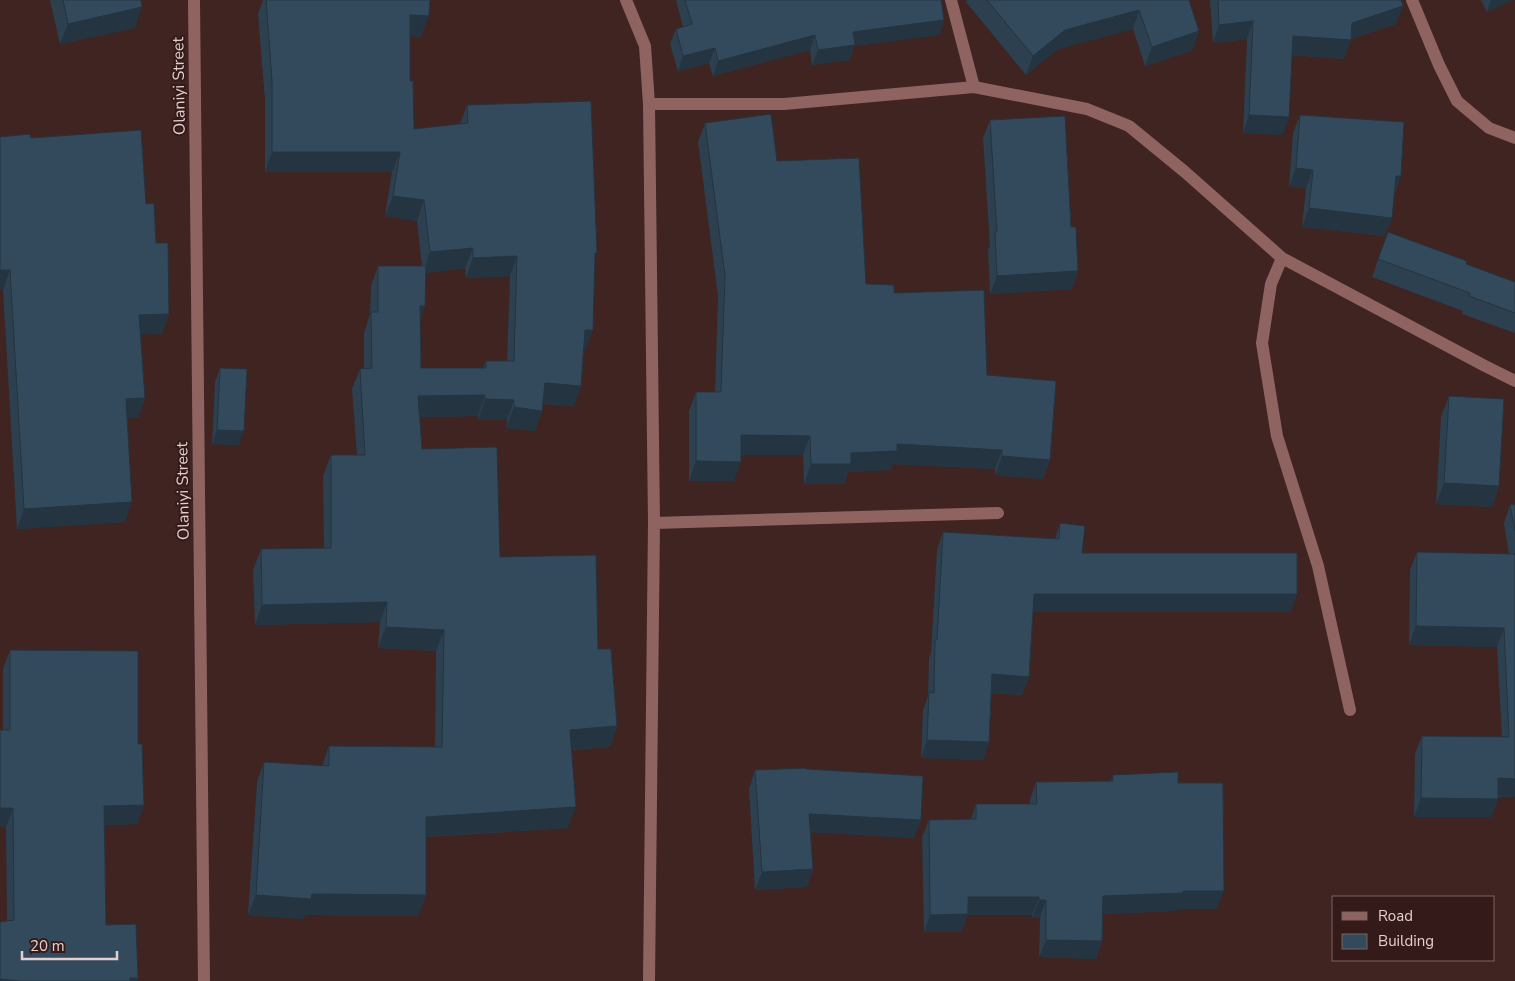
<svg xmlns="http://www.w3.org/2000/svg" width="1515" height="981" font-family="'Nunito Sans',sans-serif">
<rect width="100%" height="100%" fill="#3f2421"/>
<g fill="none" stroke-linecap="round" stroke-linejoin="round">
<!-- minor -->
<path stroke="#8f6460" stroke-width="12" d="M194 0 204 981
M626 0 645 46 649 104 654 523 649 981
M951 0 974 87
M1412 0 1439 65 1457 101 1489 128 1515 138
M649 104H784L974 87 1087 109 1129 126 1185 172 1282 258 1485 366 1515 381
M1282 258 1271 284 1262 343 1277 436 1318 566 1350 710
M654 523 998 513"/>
</g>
<!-- wall -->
<path fill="#2c404f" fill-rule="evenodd" d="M50 0H141L135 28 60 44Z
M263 0H430L421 37 410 36V81L414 129 460 124 467 105 594 260 585 351H583L581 386 574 406 543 404 542 411 535 431 506 428 507 420H478V416L420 417 422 449 500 557 598 649 617 726 610 747 571 750 568 828 426 837V895L418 916 305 915 304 919 248 915 257 782 264 762 322 766 329 746 435 747 436 651 378 648 380 622 255 625 253 570 261 549 324 548 323 476 331 455H357L352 389 360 369 364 368V333L370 314 371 286 378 266H422L417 221 385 216 392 172H265V100L258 14ZM465 268 466 278 510 276 507 361H486L483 368H421L420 320 425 306V273Z
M676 0H941L944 20 939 35 854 46 850 60 812 65 810 50 713 76 709 63 678 71 670 44 676 29 683 27Z
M967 0H1189L1193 50 1145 66 1133 29 1058 49 1026 75 966 2Z
M1210 0H1401L1396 24 1351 39 1344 59 1292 55 1289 117 1282 135 1243 133 1247 39 1213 43Z
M1481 0H1512L1487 12Z
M1300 115 1401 176 1395 193 1385 236 1302 227 1306 188 1289 187 1293 133Z
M990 120 1071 227 1078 271 1072 289 990 294 988 250 990 246 983 138Z
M705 123 777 161 866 284 894 293 987 375 1050 460 1043 479 995 475V469L893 464 890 470 848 472 844 484H804L803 455H741L734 481H689V411L696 392H715L718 296 698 142Z
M31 138 146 204 156 243 169 314 162 334H140L145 398 138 418H127L125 522 17 529 3 290Z
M1388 232 1466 264 1515 282V333L1462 314 1463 311 1372 277Z
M220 368 239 445 212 444 215 382Z
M1449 396 1499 486 1492 507 1436 504 1441 417Z
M1515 504V797H1498V799L1491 817H1414L1415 754 1422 736 1502 737 1497 647 1409 645 1410 570 1417 552 1509 554 1504 523 1510 505Z
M1060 523 1082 553 1291 612H1033L1029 677 1022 695 991 693 989 742 983 760 921 758 923 710 928 696 929 658 931 653 937 550 943 532 1055 539Z
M10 650 138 744 144 805 137 824 105 825 106 925 138 978 137 981H0L7 921 6 827 3 730V669Z
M806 769 921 820 914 838 811 832 813 869 807 887 755 890 749 789 755 770Z
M1113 775 1178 783 1217 909H1177L1176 911 1103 914 1102 941 1096 959 1039 957 1040 917 1032 918V915H968L961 932H924L922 837 929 820 971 819 976 804H1030V800L1036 782 1111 781Z"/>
<!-- shaded-wall -->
<path fill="#243440" d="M1491 0H1512L1487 12Z
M1403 6 1396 24 1348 40H1351L1344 59 1286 54 1293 36 1352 23Z
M142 7 135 28 60 44 68 24Z
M1139 10 1133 29 1058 49 1026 75 1033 56 1065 30Z
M410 15 429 16 421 37 403 35Z
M944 20 939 35 854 46 850 60 812 65 818 50 853 32Z
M1253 21 1247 39 1213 43 1219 25Z
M1199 31 1193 50 1145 66 1152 47Z
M815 35 810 50 713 76 718 61Z
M715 48 709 63 678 71 683 56Z
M1249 115 1289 117 1282 135 1243 133Z
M272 152H400L392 172H265Z
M1296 168 1313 170 1306 188 1289 187Z
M1396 176H1401L1394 194Z
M393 196 424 200 417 221 385 216Z
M1309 208 1392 218 1385 236 1302 227Z
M473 248 465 268 423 273 430 252Z
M517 256 510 276 466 278 473 258Z
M0 270H10L3 290H0Z
M1078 271 1072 289 990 294 997 276Z
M420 306H425L418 326Z
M169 314 162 334 131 335 139 315Z
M585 330H593L585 351H577Z
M545 383 581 386 574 406 538 403Z
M485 395 478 416 411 417 418 396Z
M145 398 138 418 118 419 126 399Z
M485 399 514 400 507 420H478Z
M514 407 542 411 535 431 506 428Z
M217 430 244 431 239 445 212 444Z
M741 435 810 436 803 455H734Z
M897 444 1002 450 995 469 893 464 890 470 848 472 844 484H804L811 464 851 453Z
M1002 456 1050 460 1043 479 995 475Z
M696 461 741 462 734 481H689Z
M1444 483 1499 486 1492 507 1436 504Z
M132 502 125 522 17 529 24 509Z
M1034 594H1297L1291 612H1027Z
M387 602 380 622 255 625 262 605Z
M1416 626 1504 628 1497 647 1409 645Z
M386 627 444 630 436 651 378 648Z
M992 674 1029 677 1022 695 985 692Z
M617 726 610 747 562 750 570 730Z
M927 740 989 742 983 760 921 758Z
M1498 778 1515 779V797L1491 796Z
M1421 798 1498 799 1491 817H1414Z
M144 805 137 824 97 825 104 806Z
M576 807 568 828 419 837 426 817Z
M0 808H13L6 827H0Z
M809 814 921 820 914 838 803 832Z
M813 869 807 887 755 890 762 872Z
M1183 891H1224L1217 909H1177L1176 911 1097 914 1103 896Z
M312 894 426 895 418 916 305 915 304 919 248 915 256 895Z
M968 897H1039L1032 915H968L961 932H924L930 915Z
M1039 900H1046L1040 917 1032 918Z
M1046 940 1102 941 1096 959 1039 957Z
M130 978H138L137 981H129Z
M0 979 20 981H0Z"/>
<!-- building -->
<path fill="#334a5c" stroke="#243440" d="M63 0H141L142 7 68 24Z
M266 0H430L429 16 410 15V81H413L414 129 468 123 467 105 591 101 597 253H595L593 330H585L581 386 545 383 542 411 514 407V400L485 399V395L418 396 422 449 497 447 500 557 596 555 598 649H611L617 726 570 730 576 807 426 817V895L312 894 311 899 256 895 264 762 329 766V746L442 747 444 630 386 627 387 602 262 605 261 549 331 548V455H365L360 369 372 368 371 312H378V266H426L425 306H420L421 368H486V361H514L517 256 473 258V248L430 252 424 200 393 196 400 152H272V80Z
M685 0H941L944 20 853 32 855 45 818 50 815 35 718 61 715 48 683 56 676 29 692 24Z
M987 0H1189L1199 31 1152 47 1139 10 1065 30 1033 56Z
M1218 0H1401L1403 6 1352 23 1351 40 1293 36 1289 117 1249 115 1253 21 1219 25Z
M771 114 777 161 859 158 866 284 894 285V293L984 290 987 375 1056 381 1050 460 1002 456V450L897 444V451L851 453V464H811L810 436 741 435V462L696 461V392H721L725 276 705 123Z
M1300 115 1404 122 1401 176H1396L1392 218 1309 208 1313 170 1296 168Z
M1065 116 1071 227H1076L1078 271 997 276 995 232H997L990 120Z
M141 130 146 204 154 203 156 243H168L169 314 139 315 145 398 126 399 132 502 24 509 10 270H0V137L30 134 31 138Z
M1388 232 1467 261 1466 264 1515 282V313L1469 296 1470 293 1378 259Z
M220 368 247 369 244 431 217 430Z
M1449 396 1504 399 1499 486 1444 483Z
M1515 504V531L1510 505Z
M1060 523 1085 526 1082 553H1297V594H1034L1029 677 992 674 989 742 927 740 929 692 934 693 935 640H937L943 532 1059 539Z
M1417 552 1515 554V779L1498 778V799L1421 798 1422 736 1509 737 1504 628 1416 626Z
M10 650 138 651V744H142L144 805 104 806 106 925 136 924 138 978H130V981H20L0 979V922L14 920 13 808H0V730H10Z
M806 768V769L923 776 921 820 809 814 813 869 762 872 755 770Z
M1178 772V783H1223L1224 891H1183V893L1103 896 1102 941 1046 940V900H1039V897H968V914L930 915 929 820 976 819V804H1037L1036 782 1113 781V775Z"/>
<g text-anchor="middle" stroke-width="4" stroke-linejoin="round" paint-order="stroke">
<!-- street labels -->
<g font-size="16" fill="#e3d0ce" stroke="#341a18">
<text transform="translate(178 86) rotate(-91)" y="6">Olaniyi Street</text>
<text transform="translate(182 491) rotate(-91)" y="6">Olaniyi Street</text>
</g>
</g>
<!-- legend -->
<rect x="1332" y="896" width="162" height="65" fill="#341a18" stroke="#7a6361"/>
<rect x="1342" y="912" width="25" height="8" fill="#8f6460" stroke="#7a6361"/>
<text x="1378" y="921" font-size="15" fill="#e3d0ce">Road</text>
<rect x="1342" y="934" width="25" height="15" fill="#334a5c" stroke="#7a6361"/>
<text x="1378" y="946" font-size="15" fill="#e3d0ce">Building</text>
<!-- scale -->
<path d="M22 951v8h95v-8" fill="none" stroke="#e3d0ce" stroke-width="2.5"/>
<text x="30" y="951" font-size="15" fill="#e3d0ce" stroke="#341a18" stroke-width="4" paint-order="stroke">20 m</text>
</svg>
